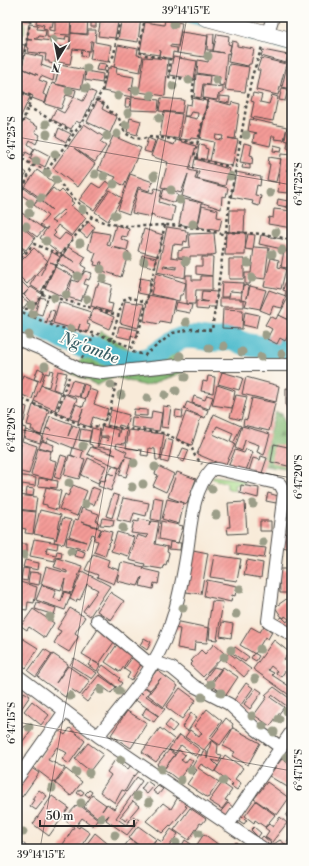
<svg xmlns="http://www.w3.org/2000/svg" width="309" height="866" font-family="'Libre Bodoni',serif">
<defs>
<pattern id="grass-tufts" width="24" height="20" patternUnits="userSpaceOnUse"><rect width="24" height="20" fill="#aadc8b"/><path d="M3 7l-1-3M5 7V3M7 7l1-3M15 17l-1-3M17 17v-4M19 17l1-3" fill="none" stroke="#92bd78"/></pattern>
<pattern id="forest-firs" width="22" height="20" patternUnits="userSpaceOnUse"><rect width="22" height="20" fill="#87bc77"/><path d="M5 1l3.5 6h-7zM16 11l3.5 6h-7z" fill="#6f9962"/></pattern>
<pattern id="building-hatch" width="6" height="6" patternUnits="userSpaceOnUse"><rect width="6" height="6" fill="#f49b97"/><path d="M-1 1l2-2M0 6l6-6M5 7l2-2" fill="none" stroke="#c67f7b"/></pattern>
</defs>
<rect width="100%" height="100%" fill="#fdfcf7"/>
<filter id="ink" filterUnits="userSpaceOnUse"><feTurbulence type="fractalNoise" baseFrequency=".025" numOctaves="2"/><feDisplacementMap in="SourceGraphic" scale="8" xChannelSelector="R" yChannelSelector="G"/><feConvolveMatrix kernelMatrix="1 2 1 2 8 2 1 2 1" color-interpolation-filters="sRGB"/></filter>
<filter id="wash" filterUnits="userSpaceOnUse"><feTurbulence type="fractalNoise" baseFrequency=".012" numOctaves="4" result="noise"/><feDisplacementMap in="SourceGraphic" scale="16" xChannelSelector="R" yChannelSelector="G"/><feGaussianBlur stdDeviation="0.9" result="paint"/><feColorMatrix in="noise" values="0 0 0 0 0 0 0 0 0 0 0 0 0 0 0 0 0 1.4 0 .05"/><feComposite in="paint" operator="in"/></filter>
<g filter="url(#wash)">
<rect width="100%" height="100%" fill="#f8ead8"/>
<!-- grass -->
<path fill="url(#grass-tufts)" stroke="#6a845b" d="M17 20 25 22 24 34 17 37Z
M212 476 244 480 245 483 234 485 235 491 227 488V483L213 479Z"/>
<!-- forest -->
<path fill="url(#forest-firs)" stroke="#597451" d="M101 331 131 350 135 365 179 353 175 357 184 372 145 386 115 377 97 385 71 373Z
M276 412 282 414 284 422 292 425V470L259 465Z"/>
<g fill="none" stroke-linecap="round" stroke-linejoin="round">
<!-- stream -->
<path stroke="#52bdce" stroke-width="4" d="M172 17 205 25
M246 37 292 50"/>
<!-- river -->
<path stroke="#52bdce" stroke-width="23" d="M17 321C24 323 31 323 38 326 53 331 81 351 96 348 112 358 133 366 151 357 162 350 170 342 182 338 193 335 208 341 219 340 223 340 227 338 231 337 249 350 270 346 292 348"/>
</g>
<g id="blocks">
<!-- building -->
<path fill="url(#building-hatch)" fill-rule="evenodd" d="M17 17H30L29 22 17 20Z
M37 17H54L52 27 49 26V30L55 31V17H71L70 35 54 34 53 38 47 37V29L43 28 44 25 36 23Z
M72 17H88L87 34 71 33Z
M101 17H119L115 38 98 36Z
M122 17H141L138 42 118 39Z
M91 20H96V27H91Z
M165 20 182 23 178 46 170 45V47L177 48V53L173 52 172 59 159 56 160 50 159 55 140 52 145 22 164 25Z
M29 24 38 25 37 29 46 30 45 37 39 36 38 38H35L34 39 52 41 54 48H57L55 64 49 63V61H45L46 54 28 52 29 48 26 47 27 40H32L27 39Z
M88 30H96L95 42 111 45 108 62 90 59 93 41H91L90 51 73 49 70 64 57 62 59 47 70 49 71 33 88 35Z
M181 32 208 36 204 57 177 53Z
M208 34H214L213 50H207Z
M217 34 229 36 228 44 231 45 229 54 227 53 224 86 219 85 220 77 197 73 198 60 208 62 210 51 224 53 213 51Z
M66 36 70 37 69 47 54 46 55 39 65 40Z
M232 41 237 42V46L254 49 251 64H249L248 66 228 62Z
M17 44 25 45 23 54 17 53Z
M118 45 138 49 137 55 143 56 140 72 114 67Z
M82 50 88 51 87 57 81 56Z
M263 50 288 55 286 63 261 56Z
M25 53 43 57 41 65 55 70 53 81 41 76 39 80 47 83 43 94 47 96 45 103 32 98 33 96 17 90V76L21 68 38 75 22 68Z
M290 53H292V89L282 87Z
M144 57 168 59 165 96 139 92Z
M173 57 197 61 194 79 170 75Z
M261 58 286 64 278 95 256 90 260 70H257Z
M98 63 106 64 104 71 96 70Z
M229 64 249 67 245 92 225 90Z
M60 65 85 70 81 89 55 84Z
M111 66 117 68 116 74 134 77 132 89 130 88 129 90 132 91V97L103 91 108 68H111Z
M86 71 103 74 102 83 85 80Z
M196 74 210 76 209 85 203 84 201 98 194 97Z
M52 83 76 90 74 97 83 101 89 90 96 93 84 118 80 123 76 121 71 129 51 119 56 109 64 113 74 97 66 95 61 109 45 104Z
M204 85 223 87V92L218 95 217 100 203 98Z
M282 88 288 89 285 101 279 100Z
M17 92 30 97 20 118 17 116Z
M253 93 262 95 260 102 269 104 272 95 278 97 273 121 251 117 254 102 251 101Z
M219 96 230 97 229 103 219 101Z
M132 97 159 100 158 111 131 110Z
M126 98 131 99 129 107H125Z
M161 98 184 100 182 113 159 111Z
M192 98 207 101 199 139 191 138 190 140 180 139 184 116 197 119 198 113 191 112 189 116H184L186 104 191 105Z
M208 99 231 105 232 102 240 104 235 139 228 138 238 140 232 166 210 161 214 142 200 139ZM216 135 223 136 222 140 215 139Z
M97 101 104 104 102 109 117 117 110 133 87 122Z
M164 112 182 114 178 139 160 136Z
M130 118 141 121 137 135 127 132Z
M24 119 38 127 35 132 40 135 36 144 30 140 28 144 34 149 31 155 26 152 24 156 17 152V132Z
M250 119 287 127 284 140 274 139 275 136H272L270 146 253 142 254 134 257 133 248 131Z
M84 124 104 137 100 142 106 146 95 162 74 148 95 164 78 187 53 168Z
M59 128 71 134 66 142 56 136Z
M287 128 292 129V149L287 148 288 141 285 140Z
M113 136 141 148 124 186 114 180 116 177 98 170Z
M148 138 155 141 151 153 144 151Z
M157 139 174 145 176 140 196 146 189 170 197 172 195 179 228 188 226 197 222 196 221 209 182 196 188 174 181 193 161 187 168 162 151 156Z
M244 143 252 145 250 155 253 156 252 164 240 162Z
M199 144 205 145V148L208 149 206 160 197 159Z
M274 145 282 147 281 152 273 151Z
M35 148 50 156 45 167 30 159Z
M281 154 292 155V171L286 170 290 171 288 193 278 192Z
M269 157 281 159 276 182 267 180 270 164H268Z
M195 159 229 169 225 186 197 179 199 171 193 169Z
M243 164 250 165V169L242 168Z
M17 166 27 173 17 189Z
M37 170 55 183 44 198 40 195 39 197 25 187Z
M236 172 261 177 260 186 257 185 255 195 261 196 259 206 252 204 253 201 231 197Z
M130 174 153 182 149 191 138 187 129 214 118 210Z
M106 181 112 185 94 210 79 200 92 183 100 188Z
M24 188 38 198 32 207 26 203 29 200 20 194Z
M53 188 59 193 62 190 72 200 71 201 74 203 71 206 86 218 72 236 58 225 54 231 56 233 53 236 59 240 65 233 73 238 61 254 40 238 48 227 45 229 40 225 48 216 34 205 39 199 52 210 42 201ZM63 210 65 212 55 223 51 221Z
M155 188 162 190 159 202 175 207 172 221 154 217V215L151 214V217L132 213 138 189 153 193Z
M164 189 178 195 175 203 161 198Z
M110 190 122 198 108 221 95 212Z
M290 194H292V208H287Z
M184 199 202 203 197 228 179 224Z
M278 199 288 201 287 207 277 205Z
M202 206 218 210 217 217 222 218 219 231 198 227Z
M274 209 292 211V228L268 224 269 217 273 218Z
M230 210H245L244 232H229Z
M19 211 44 229 37 237 17 222V214Z
M88 222 95 227 87 238 80 232Z
M17 223 35 238 26 250 17 244Z
M116 225 129 229 127 237 122 236 121 239 129 242 127 250 112 247 129 252 121 277 100 270 102 262H100L99 266 94 265 95 262 93 261 96 253 88 249 93 231 110 234 107 245 110 246Z
M167 227 186 230 185 232H188L187 242 184 241 183 245 173 244 171 257 185 259 184 265 186 266 185 278 157 272ZM164 265 177 267V269L163 267Z
M144 229 163 235 157 256 138 251Z
M226 232 246 233 245 255H225Z
M214 233 216 254 212 255V256H190V260H185V257H178V251L182 250V248L190 247 189 234Z
M248 234 255 235 253 250 245 249Z
M261 235 292 241 291 251 259 244Z
M17 245 25 251 17 259Z
M68 247 86 257 81 265 86 268 81 276 57 263 62 255 75 262 63 255Z
M254 247 269 248 265 279 250 277V284H245V273H251Z
M34 248 48 261 27 284 17 274V265Z
M284 251 292 253 287 268 281 267Z
M52 252 60 257 56 265 50 262 56 265 41 292 30 285 37 274 40 276Z
M142 255 157 258 155 267 140 264Z
M202 257H213L212 276 196 274V266H202Z
M271 258 279 260 278 267 286 269 281 289 264 286Z
M229 259H244V279H229Z
M55 267 73 276 63 297 45 288Z
M85 271 92 273 89 280 86 279 84 284 88 286 84 296H82L80 301 67 297 72 280 78 282Z
M156 273 186 283 183 295H180L179 301 151 294Z
M186 275H192V280H201V276H212V290H196L195 304H186Z
M17 277 29 289 31 287 42 294 34 305 24 295 28 290 23 295 17 289Z
M140 278 150 280 148 295 138 293Z
M286 280 292 281V297L285 296 286 291 283 290Z
M99 281 112 285 108 303 113 304 111 312 91 306 96 286H98Z
M222 282 243 283 242 292 230 291 229 297H221Z
M243 285 249 286 247 298 250 286 266 290 260 309 245 306 247 300 241 299Z
M269 290 286 296 282 308 273 306 270 314 260 310Z
M202 291 217 292 216 307H209L208 310 196 309V301L208 302 201 300Z
M17 293 28 302 23 309 17 304Z
M148 295 175 300 170 323 160 321 159 324 144 321Z
M40 297 47 299 42 315 35 313Z
M220 298H240V300H244V307H220Z
M288 298 292 300V315L290 313 287 319 279 315Z
M125 301 144 304 138 328 120 323Z
M59 302 91 312 87 324 90 325 87 333 78 330 80 324 78 330 53 323Z
M176 302 192 305 190 313 174 310Z
M94 308 114 317 109 329 89 320Z
M223 309 243 310 242 329 222 328Z
M50 310 55 311 51 323 47 321Z
M245 312 259 315 256 328 243 325Z
M278 315 292 322V329L285 341 280 338 277 344 267 339 272 329 265 325 270 316 276 319Z
M119 326 138 330 136 337 131 335 130 339 117 336Z
M38 368 44 371 40 381 34 379Z
M50 370 53 371 49 387 41 385 45 373 49 374Z
M58 371 67 373 61 392 53 389Z
M222 372 243 378 239 390 218 384Z
M23 375 38 381 32 399 17 393Z
M208 376 215 377 213 393 201 391 203 381 207 382Z
M246 377 279 386 276 402 242 394Z
M72 380 83 383 79 397 67 394Z
M84 384 89 386 86 399 80 397Z
M41 385 61 393 55 410 34 401Z
M217 385 235 391 232 408 212 405Z
M286 388 292 389V407L286 406Z
M89 389 98 392 94 404 108 409 105 421 93 417 90 427 78 423 83 409 78 421 70 419 76 404 83 407Z
M65 394 77 399 69 418 57 413Z
M207 395 213 397 209 409 192 403 194 396 205 400Z
M236 395 247 397 241 420 230 417Z
M252 398 275 403 269 431 243 425 244 419 247 420Z
M187 402 208 410 205 418 184 409Z
M20 405 27 407 24 422 17 420Z
M33 405 49 410 41 435 34 432V430H31L32 426 27 425Z
M163 406 171 407 168 428 161 427Z
M134 409 147 410V416L133 415Z
M111 410 129 415 126 427 119 425 118 428 107 425Z
M176 410 183 411 182 418 175 417Z
M292 410V426L287 424Z
M152 411 162 413 159 431 131 427 132 417 151 419Z
M186 412 201 417 192 445 176 439Z
M214 414 241 426 234 442 230 441 233 433 217 426 213 434 235 444 225 466 197 454Z
M50 416 72 424 68 436 73 425 80 428 73 448 48 438 46 442 42 440 46 428 51 430 46 428Z
M17 421 23 423 22 427 26 428 22 441 37 446 29 474 17 471V459L21 444 17 455Z
M102 426 118 430V437L120 429 127 430 125 444 117 443 116 447 127 452 125 456 132 458 126 477 119 475 125 458 120 468 87 454 91 447 116 455 111 453 112 449 98 447 101 437 107 438 108 441V436H100Z
M242 426 270 434 264 455 257 452 259 445 245 440 242 451 235 448Z
M92 428 100 430 97 448 92 447V445L89 444Z
M81 429 91 431 89 441 79 440Z
M26 430 42 436 40 443 24 438Z
M129 430 164 434 160 460H156L155 449 149 448 148 456 141 455 142 450 126 448Z
M166 439 173 441 168 463 161 461Z
M42 441 54 445 52 451 39 447Z
M274 444 292 448V467L271 462Z
M38 448 51 451 49 459 56 461 52 480 31 475Z
M73 448 83 451 81 458 85 459 79 479 64 475 69 455 78 458 71 455Z
M183 448 189 450 184 462 178 459Z
M246 449 253 452 245 473 228 467 235 450 244 453Z
M61 455 67 457 60 479 54 477Z
M261 456 267 458 260 479 248 474 253 458 260 460Z
M88 458 106 466 98 483 81 475Z
M112 466 119 468 111 491 98 486 100 480 105 481 108 473 114 475 109 473Z
M158 466 174 474 166 492 153 486 158 475 155 474Z
M177 472 196 479 187 504 168 497Z
M17 475 36 478 35 486 22 484 21 495 17 494Z
M39 478 58 481 57 488 38 486Z
M73 485 87 491 77 516 59 509 65 494 68 496Z
M241 485 259 488 258 498 240 493Z
M46 487 61 491 57 510 47 507V505L42 504Z
M92 487 100 490 94 505 87 503Z
M27 488 34 489 33 496 26 495Z
M268 493 278 496 276 503 266 501Z
M113 494 119 496 112 518 106 516Z
M17 495 37 497 35 511 17 509Z
M154 497 163 499 160 521 151 519Z
M287 497 292 498V520H290L291 514 287 513 288 506 286 505Z
M123 498 149 503 146 516 134 513 131 523 117 520Z
M167 499 184 503 179 524 162 519Z
M245 502 247 533 228 534 227 527H230L228 503Z
M82 508 99 514 96 521 99 523 98 527 81 522 101 529 98 536 102 529 112 532 110 540H112L109 543 105 556 94 552 98 541 94 540 95 535 92 534 86 550 66 545 67 537 86 542 69 536 75 519 78 520Z
M17 510 36 512 33 534 25 533 26 529 17 527Z
M40 510 61 515 56 540 63 518 71 520 64 544 54 542 55 538 34 534Z
M102 518 114 520 113 526 100 525Z
M139 519 150 521 149 526 151 521 159 522 155 544 168 547 167 552 169 553 166 565 164 564 162 569 144 566 145 564 129 560 137 535 147 538 148 535 131 533 134 521 139 522Z
M161 521 183 526 178 543 159 539Z
M260 521H271V531H260Z
M292 523V549L282 547 285 534H289Z
M117 532 134 537 128 556 111 551Z
M34 539 58 543 57 549 47 547 46 553 56 555 57 551 62 552 61 558 55 557V561L30 556Z
M170 542 181 543 180 550 169 549Z
M17 544H27V553H17Z
M237 545 266 548 264 558 236 554Z
M76 549 85 552 83 558 74 556Z
M193 550 208 553 201 594 186 592Z
M93 554 109 560 107 566 119 570 114 584 97 577 98 575 85 570Z
M214 555 241 559 237 581 210 577Z
M57 558 82 566 72 593 63 591 65 579 61 590 41 584 46 567 67 573V571L54 567Z
M25 560 39 563 38 570 23 567Z
M247 560 263 563 261 578 244 575Z
M121 562 144 567 143 569 160 573 158 584 154 583 153 589 140 586 142 577 138 586 117 581Z
M23 568 29 569 27 581 21 580Z
M279 569H292V593H280Z
M82 571 110 586 90 616 83 611 98 590 87 584 80 600 77 599 76 602 70 599Z
M30 572 41 573 39 585 28 583Z
M207 580 237 586 235 596 232 595 231 602 204 596Z
M20 582 37 587 34 603 28 602 27 610 19 609V613H17V598Z
M42 585 56 590 53 598 61 601 64 592 71 594 65 610 36 600Z
M110 592 124 601 111 620 97 611Z
M292 595V625L288 629 278 620 282 617 287 622 289 619 285 616 284 618 281 616 275 607Z
M212 601 223 602 217 640 209 639 210 628 208 627Z
M37 602 56 608 54 615 35 609Z
M70 608 85 617 75 633 79 636 69 652 54 643 61 631 57 629Z
M33 609 54 623 45 638 29 627 27 630 21 626Z
M175 621 209 628 207 643 195 642 194 651 177 648 180 629 174 628Z
M222 622 233 624 231 638 220 636Z
M264 626 272 632 268 639 265 637 255 654 240 645 251 627 260 632Z
M98 629 114 642 99 664 93 661 100 665 97 671 88 665 92 660 82 654Z
M22 638 38 648 26 668 17 662V646Z
M144 638 151 642 147 650 140 645Z
M274 640 289 652 284 659 290 664 281 677 276 673 277 671 271 666 268 670 274 673 272 675 292 688V697L253 669Z
M118 643 133 653 120 672 105 662Z
M214 644 225 654 203 677 190 665 193 662 191 661 201 650 205 654Z
M235 647 249 657 245 662 231 652Z
M44 649 52 654 36 677 28 671Z
M229 653 251 669 244 677 224 659Z
M254 653 259 656 256 661 251 658Z
M53 654 68 664 56 683 68 666 90 681 80 695 71 689 65 697 38 677Z
M134 655 143 661 131 681 127 678 130 673 124 669Z
M74 658 97 673 92 679 70 665Z
M103 665 120 678 118 680 122 683 118 688 98 672Z
M214 667 221 669 210 683 205 679Z
M223 667 238 677 226 695 211 685Z
M292 667V677L287 673Z
M157 670 178 686 164 707 148 695 161 678 150 690 144 686Z
M99 675 116 687 111 693 100 685 87 702 81 697Z
M246 683 253 688 241 705 234 700Z
M143 686 150 691 146 696 165 709 159 716 134 699 139 691 143 694 139 691Z
M274 687 292 700V710L272 695 271 698 284 707 270 726 254 715 267 697 265 695Z
M180 688 196 700 182 719 166 707Z
M256 688 262 692 250 709 244 704Z
M24 692 30 696 17 715V701Z
M32 701 49 715 41 725 24 711Z
M146 708 158 716 154 722 142 715Z
M207 709 222 721 209 738 218 745 217 754 222 755 219 762 212 760 218 766 214 772 201 764 198 768 219 782 208 798 187 784 197 770 192 767 199 755 201 756 203 751 207 752V759L211 741 204 750 185 737 190 730 199 737 202 733 194 726Z
M127 711 147 723 131 748 111 735Z
M191 713 197 717 188 731 182 727Z
M226 718 233 724 232 726 233 727 220 745 211 739Z
M170 720 177 726 172 732 165 726Z
M24 726 31 730 20 745 17 743V736Z
M70 728 85 741 69 764 62 759 67 753 57 747 48 760 65 768 54 783 33 767 55 736 53 735 57 729 65 735Z
M160 728 174 739 156 762 142 752Z
M233 728 260 743 248 765 232 756 235 752 223 746Z
M180 735 200 750 195 756 181 745 175 753 169 749Z
M292 735V754L283 749Z
M88 743 103 754 90 771 75 759Z
M169 750 175 755 164 769 157 765Z
M179 750 185 755 181 760 185 763 189 758 193 761 178 780 164 769Z
M225 755 243 768 235 779 241 783 237 790 231 786 233 784 215 771Z
M282 759 292 766V784L289 788 264 773 272 762 277 765Z
M115 760 128 769 131 765 139 771 135 776 134 775 125 791 122 790 115 803 100 792 111 775 107 772Z
M30 767 39 773 22 797 17 793V785Z
M66 769 82 782 71 796 55 783Z
M137 777 142 781 116 818 126 825 133 816 139 820 127 835 106 820 109 815 105 819 99 814 97 817 84 807 92 795 106 805 102 811 107 804 114 809Z
M147 781 154 786 147 794 141 789Z
M267 782 289 798 277 815 254 799Z
M222 783 232 790 225 800 228 801 222 809 209 801Z
M158 786 163 789 158 795 153 791Z
M80 789 84 792 81 796 77 793Z
M39 790 47 796 36 810 30 806 34 800 32 799Z
M89 790 92 792 89 797 85 794Z
M52 796 69 808 49 836 33 824Z
M178 797 187 804 185 806 187 807 171 826 170 825 162 833 146 821 163 803 171 809Z
M133 801 139 806 126 821 120 817Z
M256 801 275 815 265 827 255 820 254 823 245 816Z
M228 803 234 808 223 821 217 816Z
M78 804 98 819 93 826 82 818 76 826 79 828 80 826 90 833 79 849H60L74 827 66 821 68 818 66 817Z
M292 807V819L291 820 286 816Z
M190 808 206 819 202 824 200 823 189 840 174 830Z
M240 816 247 820 244 824 238 820Z
M280 817 287 823 272 842 265 837 269 831 265 828 269 824 273 827Z
M138 826 156 839 148 849H144L129 838Z
M254 827 261 833 258 837 251 830Z
M171 829 178 834 167 849H163L158 846 156 849H150L157 839 162 842Z
M95 833 113 848 112 849H83Z
M204 834 219 845 218 846 221 849H194Z
M292 835V849H288L284 846Z
M263 836 271 843 268 846 259 841Z
M130 839 142 849H122Z
M185 840 191 844 187 849H180Z
M280 840 285 844 281 849 268 848 272 843 274 844Z
M236 842 242 848 230 849 231 848Z"/>
</g>
</g>
<g filter="url(#ink)">
<use href="#blocks" fill-opacity="0" stroke="#4a4845" stroke-width="1"/>
<g fill="none" stroke-linecap="round" stroke-linejoin="round">
<!-- street casing -->
<g stroke="#4a4845" stroke-width="14">
<path id="street" d="M267 35 273 17
M17 339 41 349 81 370 103 373 179 365H292
M97 620 151 665 158 663 172 668 194 686 229 704 257 730 280 747
M17 675 98 736 264 849
M98 736C124 703 155 670 169 629 177 607 182 582 186 558 191 529 191 491 212 469H218L280 484 284 492 283 500 268 621 292 635
M17 779 65 711
M228 825 292 731
M17 847 20 849"/>
</g>
<!-- secondary casing -->
<g stroke="#4a4845" stroke-width="18">
<path id="secondary" d="M205 17 292 41"/>
</g>
<!-- path -->
<path stroke="#4a4845" stroke-width="2.5" stroke-dasharray="3 3" stroke-linecap="butt" d="M145 17 139 52 145 55 170 59 169 77 194 80 192 97 208 100 194 157 229 167 236 165
M17 75 24 55 31 17
M17 90 32 96 23 121
M97 99 107 106 109 111 118 116 125 133 134 138 143 139 148 137 175 139 198 144
M28 107 75 133
M17 118 23 121 17 131
M17 156 33 165 47 170 92 217C114 229 140 226 165 225 185 225 207 230 226 235
M47 170 84 120 102 91 107 65 114 55 120 17
M18 200 33 165
M17 212 20 205 17 199
M165 225 142 321 136 339 131 347 133 352 145 355 173 333 192 329 212 330 230 201 247 102 252 76 262 47
M226 232 264 234 292 240
M17 262 34 244 61 255
M42 294C51 268 72 237 92 217
M17 310 56 327 98 334 131 347
M19 310 32 308 42 294 117 315
M111 340 123 300 129 297 146 302
M82 358 94 335
M17 397 51 411 85 427 103 426 163 433 191 446 195 456 202 464
M56 413 69 377
M102 426 110 410 116 383"/>
<!-- street -->
<use href="#street" stroke="#fff" stroke-width="12"/>
<!-- secondary -->
<use href="#secondary" stroke="#fff" stroke-width="17"/>
</g>
<!-- trees -->
<g fill="#9c9e89">
<circle cx="174" cy="24" r="4.5"/>
<circle cx="53" cy="40" r="4.5"/>
<circle cx="208" cy="56" r="4.5"/>
<circle cx="57" cy="65" r="4.5"/>
<circle cx="87" cy="68" r="4.5"/>
<circle cx="189" cy="80" r="4.5"/>
<circle cx="216" cy="80" r="4.5"/>
<circle cx="173" cy="86" r="4.5"/>
<circle cx="86" cy="88" r="4.5"/>
<circle cx="136" cy="90" r="4.5"/>
<circle cx="69" cy="91" r="4.5"/>
<circle cx="151" cy="95" r="4.5"/>
<circle cx="118" cy="96" r="4.5"/>
<circle cx="128" cy="113" r="4.5"/>
<circle cx="159" cy="118" r="4.5"/>
<circle cx="46" cy="124" r="4.5"/>
<circle cx="126" cy="125" r="4.5"/>
<circle cx="47" cy="134" r="4.5"/>
<circle cx="117" cy="134" r="4.5"/>
<circle cx="246" cy="135" r="4.5"/>
<circle cx="107" cy="136" r="4.5"/>
<circle cx="55" cy="154" r="4.5"/>
<circle cx="36" cy="161" r="4.5"/>
<circle cx="47" cy="173" r="4.5"/>
<circle cx="95" cy="174" r="4.5"/>
<circle cx="104" cy="176" r="4.5"/>
<circle cx="154" cy="176" r="4.5"/>
<circle cx="230" cy="176" r="4.5"/>
<circle cx="56" cy="180" r="4.5"/>
<circle cx="114" cy="184" r="4.5"/>
<circle cx="171" cy="190" r="4.5"/>
<circle cx="270" cy="193" r="4.5"/>
<circle cx="41" cy="198" r="4.5"/>
<circle cx="180" cy="200" r="4.5"/>
<circle cx="30" cy="203" r="4.5"/>
<circle cx="82" cy="209" r="4.5"/>
<circle cx="29" cy="213" r="4.5"/>
<circle cx="115" cy="215" r="4.5"/>
<circle cx="193" cy="224" r="4.5"/>
<circle cx="26" cy="226" r="4.5"/>
<circle cx="276" cy="232" r="4.5"/>
<circle cx="46" cy="241" r="4.5"/>
<circle cx="80" cy="243" r="4.5"/>
<circle cx="282" cy="250" r="4.5"/>
<circle cx="272" cy="254" r="4.5"/>
<circle cx="128" cy="257" r="4.5"/>
<circle cx="144" cy="261" r="4.5"/>
<circle cx="186" cy="261" r="4.5"/>
<circle cx="248" cy="263" r="4.5"/>
<circle cx="101" cy="269" r="4.5"/>
<circle cx="78" cy="276" r="4.5"/>
<circle cx="103" cy="278" r="4.5"/>
<circle cx="252" cy="278" r="4.5"/>
<circle cx="66" cy="295" r="4.5"/>
<circle cx="54" cy="298" r="4.5"/>
<circle cx="87" cy="299" r="4.5"/>
<circle cx="31" cy="305" r="4.5"/>
<circle cx="33" cy="314" r="4.5"/>
<circle cx="186" cy="322" r="4.5"/>
<circle cx="71" cy="329" r="4.5"/>
<circle cx="29" cy="335" r="4.5"/>
<circle cx="265" cy="335" r="4.5"/>
<circle cx="224" cy="346" r="4.5"/>
<circle cx="209" cy="348" r="4.5"/>
<circle cx="242" cy="352" r="4.5"/>
<circle cx="282" cy="354" r="4.5"/>
<circle cx="180" cy="356" r="4.5"/>
<circle cx="261" cy="357" r="4.5"/>
<circle cx="45" cy="366" r="4.5"/>
<circle cx="185" cy="377" r="4.5"/>
<circle cx="111" cy="385" r="4.5"/>
<circle cx="176" cy="391" r="4.5"/>
<circle cx="121" cy="395" r="4.5"/>
<circle cx="165" cy="395" r="4.5"/>
<circle cx="147" cy="398" r="4.5"/>
<circle cx="83" cy="446" r="4.5"/>
<circle cx="134" cy="463" r="4.5"/>
<circle cx="155" cy="467" r="4.5"/>
<circle cx="69" cy="483" r="4.5"/>
<circle cx="143" cy="484" r="4.5"/>
<circle cx="132" cy="487" r="4.5"/>
<circle cx="212" cy="489" r="4.5"/>
<circle cx="85" cy="504" r="4.5"/>
<circle cx="253" cy="504" r="4.5"/>
<circle cx="216" cy="515" r="4.5"/>
<circle cx="123" cy="528" r="4.5"/>
<circle cx="263" cy="542" r="4.5"/>
<circle cx="71" cy="551" r="4.5"/>
<circle cx="24" cy="555" r="4.5"/>
<circle cx="240" cy="589" r="4.5"/>
<circle cx="183" cy="608" r="4.5"/>
<circle cx="236" cy="614" r="4.5"/>
<circle cx="50" cy="617" r="4.5"/>
<circle cx="260" cy="649" r="4.5"/>
<circle cx="231" cy="650" r="4.5"/>
<circle cx="224" cy="657" r="4.5"/>
<circle cx="255" cy="679" r="4.5"/>
<circle cx="211" cy="684" r="4.5"/>
<circle cx="101" cy="690" r="4.5"/>
<circle cx="119" cy="691" r="4.5"/>
<circle cx="221" cy="693" r="4.5"/>
<circle cx="70" cy="696" r="4.5"/>
<circle cx="202" cy="697" r="4.5"/>
<circle cx="287" cy="711" r="4.5"/>
<circle cx="252" cy="716" r="4.5"/>
<circle cx="279" cy="719" r="4.5"/>
<circle cx="263" cy="726" r="4.5"/>
<circle cx="29" cy="727" r="4.5"/>
<circle cx="274" cy="732" r="4.5"/>
<circle cx="286" cy="757" r="4.5"/>
<circle cx="121" cy="760" r="4.5"/>
<circle cx="161" cy="769" r="4.5"/>
<circle cx="191" cy="770" r="4.5"/>
<circle cx="76" cy="772" r="4.5"/>
<circle cx="89" cy="773" r="4.5"/>
<circle cx="181" cy="780" r="4.5"/>
<circle cx="223" cy="781" r="4.5"/>
<circle cx="52" cy="788" r="4.5"/>
<circle cx="137" cy="796" r="4.5"/>
<circle cx="149" cy="802" r="4.5"/>
<circle cx="81" cy="803" r="4.5"/>
<circle cx="101" cy="818" r="4.5"/>
<circle cx="23" cy="832" r="4.5"/>
<circle cx="199" cy="833" r="4.5"/>
<circle cx="115" cy="835" r="4.5"/>
<circle cx="176" cy="843" r="4.5"/>
</g>
</g>
<!-- ticks -->
<path fill="none" stroke="#2b2b2b" stroke-width="1" stroke-opacity="0.45" d="M17 137 292 185M17 429 292 478M17 722 292 771M40 849 187 17"/>
<g text-anchor="middle" stroke-width="3.5" stroke-linejoin="round" paint-order="stroke">
<!-- water labels -->
<g font-size="16" font-style="italic" fill="#395e64" stroke="#fdfcf7">
<text transform="translate(90 347) rotate(21)" y="6">Ng'ombe</text>
</g>
</g>
<!-- margin -->
<rect width="309" height="866" fill="none" stroke="#fdfcf7" stroke-width="44"/>
<!-- north arrow -->
<g transform="translate(58 58) rotate(190)" stroke="#fdfcf7" stroke-width="3" paint-order="stroke">
<path d="M0-3L7 15L0 10L-7 15Z" fill="#2b2b2b"/>
<text y="-6" font-size="11" font-weight="bold" text-anchor="middle" fill="#2b2b2b">N</text>
</g>
<!-- scale -->
<path d="M40 820v6h94v-6" fill="none" stroke="#2b2b2b" stroke-width="2"/>
<text x="46" y="820" font-size="12" fill="#2b2b2b" stroke="#fdfcf7" stroke-width="3" paint-order="stroke">50 m</text>
<rect x="22" y="22" width="265" height="822" fill="none" stroke="#2b2b2b" stroke-width="1.5"/>
<g font-size="10" text-anchor="middle" fill="#2b2b2b">
<text x="186" y="14">39°14'15"E</text>
<text transform="translate(11 138) rotate(-90)" y="4">6°47'25"S</text>
<text transform="translate(298 184) rotate(-90)" y="4">6°47'25"S</text>
<text transform="translate(11 430) rotate(-90)" y="4">6°47'20"S</text>
<text transform="translate(298 477) rotate(-90)" y="4">6°47'20"S</text>
<text transform="translate(11 723) rotate(-90)" y="4">6°47'15"S</text>
<text transform="translate(298 770) rotate(-90)" y="4">6°47'15"S</text>
<text x="41" y="858">39°14'15"E</text>
</g>
</svg>
